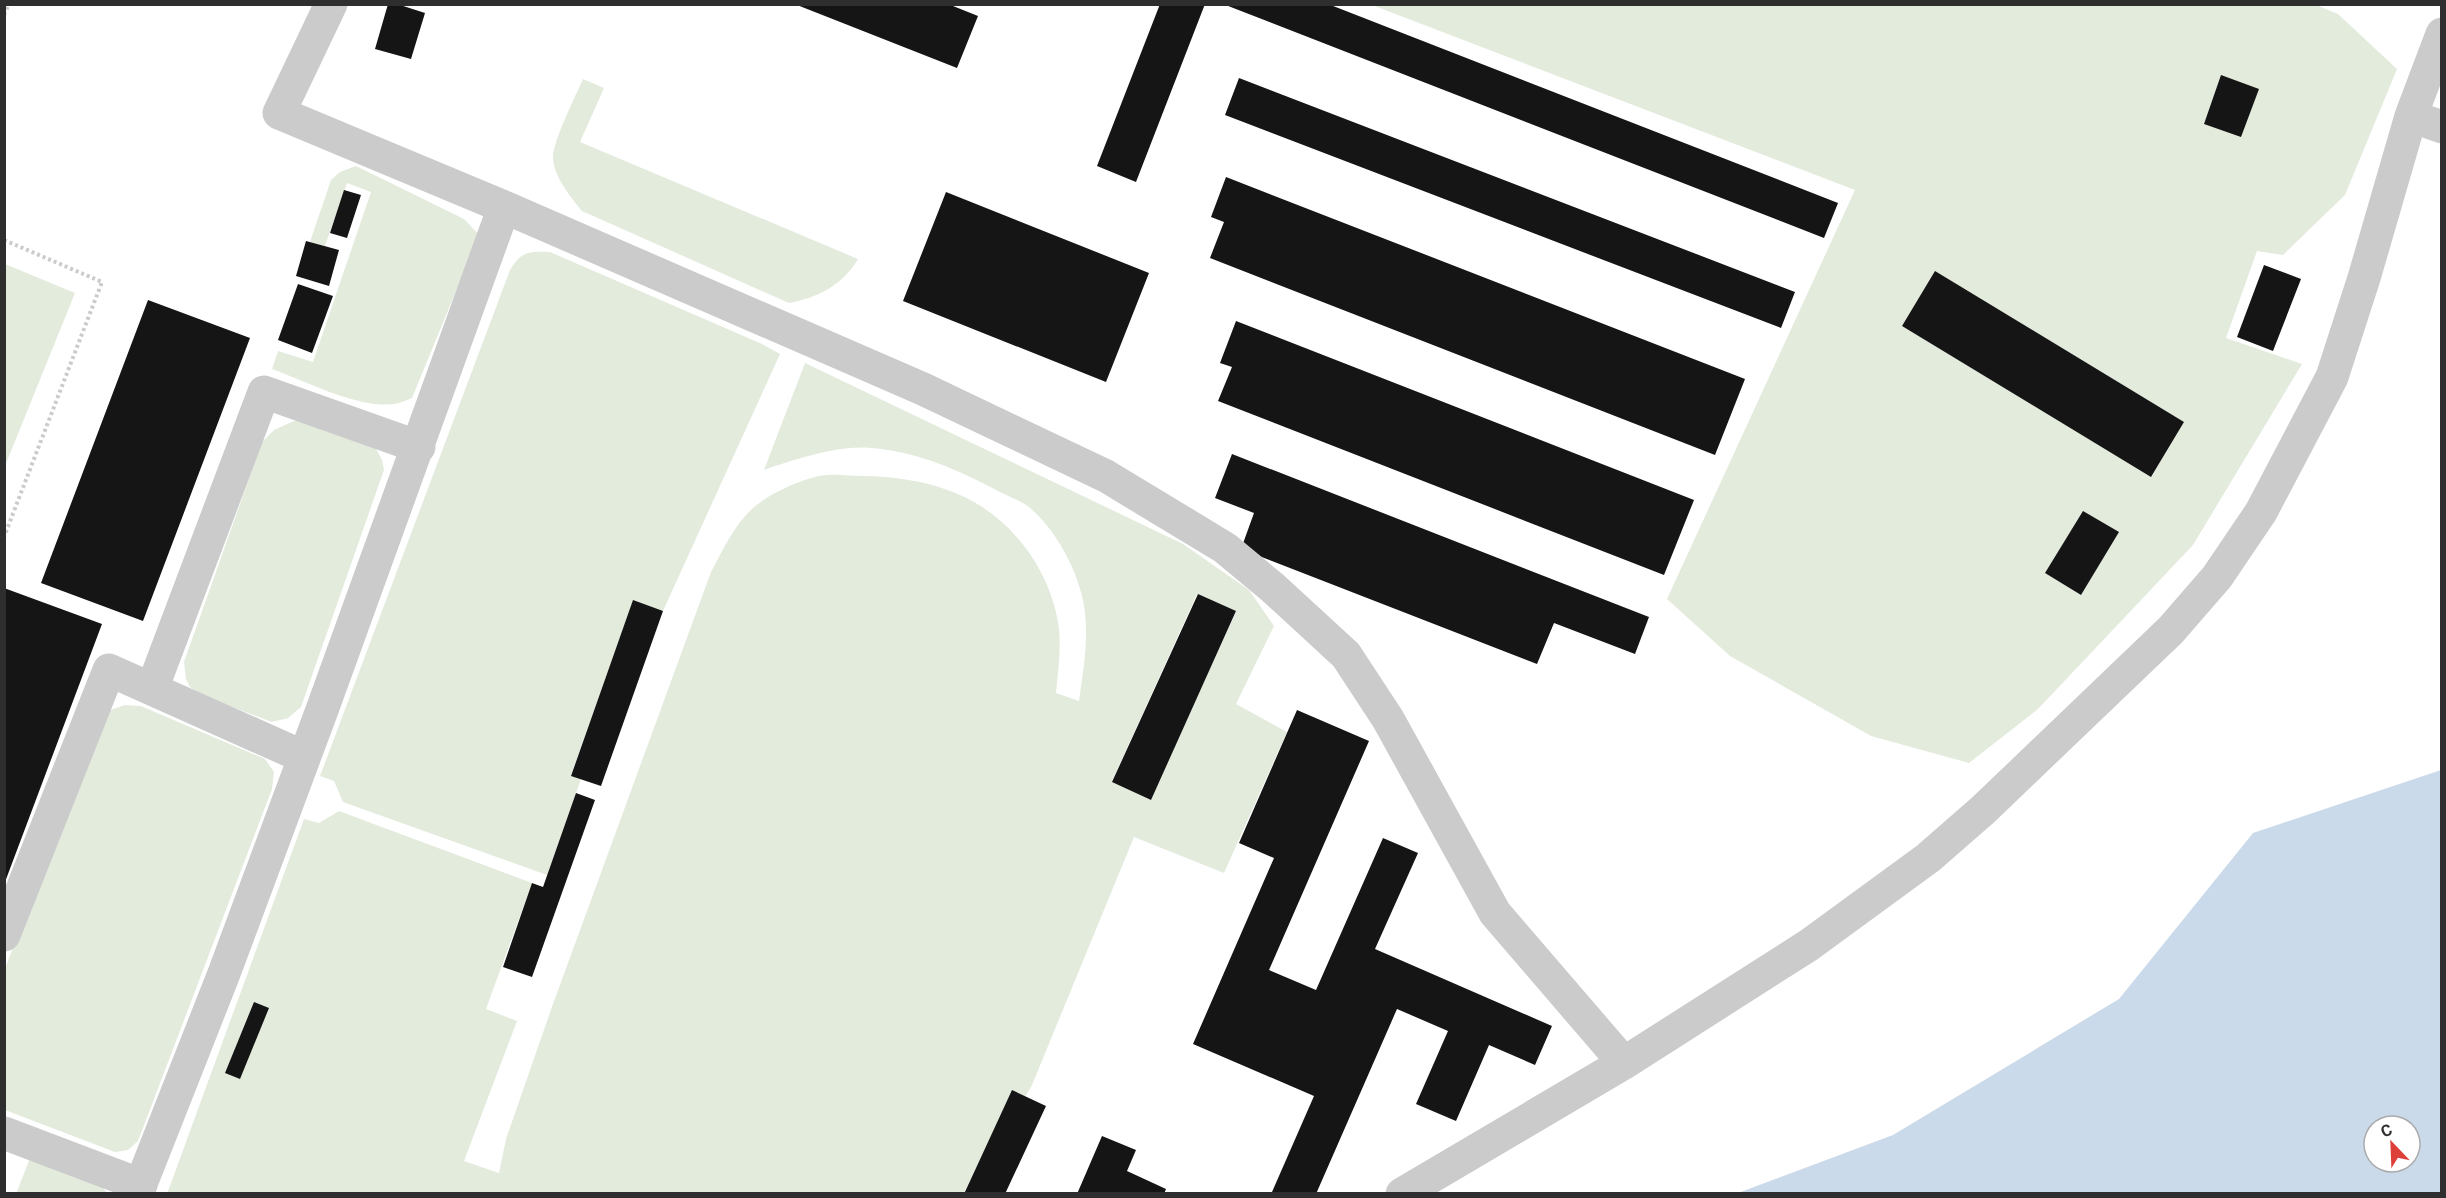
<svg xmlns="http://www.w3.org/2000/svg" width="2446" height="1198" font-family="Roboto,sans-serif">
<rect width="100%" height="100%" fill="#fff"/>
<!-- green -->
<path fill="#e3ebdd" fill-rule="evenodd" d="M1372 5H2316L2338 14 2397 69 2345 195 2283 255 2257 251 2226 338 2302 364 2193 545 2038 709 1969 763 1871 736 1730 656 1667 599 1855 190ZM1935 272 2184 422 2152 476 1902 326ZM2118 532 2081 595 2045 573Z
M583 79 604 88 580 142 858 259C843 285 817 298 789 303L582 211C570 196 554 177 553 158 552 143 576 95 583 79Z
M356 166 464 219 479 235 412 398C407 400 400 403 394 404 358 409 306 381 272 369L278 351 313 362 371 192 347 183 325 246 310 242 331 180 340 172Z
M550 252 762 344 780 354 663 611 633 601 571 775 581 779 547 875 343 802 334 781 320 776 510 270C522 251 528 251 550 252Z
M5 264 75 293 5 466Z
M805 363 1183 544 1249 590 1274 626 1236 704 1287 732 1224 873 1134 837 1032 1085 1025 1097 1012 1091 964 1193 167 1194 304 819 319 823 339 811 532 883 486 1009 517 1021 464 1161 499 1173 506 1139 553 1004 711 572C723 550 734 525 753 508 768 494 807 476 827 475 839 474 852 476 863 476 892 476 926 481 953 492 1009 513 1052 570 1059 629 1061 650 1058 672 1056 693L1079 701C1084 665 1091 628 1081 592 1073 562 1053 527 1029 507 1021 501 1010 497 1000 492 961 471 916 451 871 448 838 445 796 459 764 470ZM1197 594 1236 612 1150 800 1112 781Z
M294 421H302L374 445 382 460 384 470 301 707 288 718 272 722 203 696 190 687 186 679 184 662 262 442 274 430Z
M125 705 141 706 265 759 274 772 272 789 138 1141 128 1150 115 1152 5 1110 4 971 101 720 110 710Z
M30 1158 101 1185 107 1193 16 1194Z"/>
<!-- water -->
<path fill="#cadaea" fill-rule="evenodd" d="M2441 770V1193H1738L1893 1135 2119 999 2253 833ZM2374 1126H2410V1162H2374Z"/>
<!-- building -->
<path fill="#151515" d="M388 4H397L425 13 411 59 375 49Z
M948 4 978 16 957 68 797 5Z
M1160 4 1177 6 1178 4H1205L1136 182 1097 166Z
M1223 4H1328L1838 203 1824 238Z
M2221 75 2259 89 2241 137 2204 124Z
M1239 78 1795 292 1781 328 1225 115Z
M1226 177 1745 379 1715 455 1210 258 1224 222 1211 217Z
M344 190 361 195 347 238 330 233Z
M946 192 1149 273 1106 382 903 301Z
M306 241 339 250 329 286 296 276Z
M2264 265 2301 279 2273 351 2237 337Z
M1935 271 2184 422 2151 477 1902 326Z
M298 284 333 296 312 353 278 340Z
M148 300 250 338 143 621 41 583Z
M1236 321 1694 500 1664 575 1218 401 1232 367 1220 363Z
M1232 454 1649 617 1635 654 1554 623 1537 664 1241 549 1254 513 1215 498Z
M2083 511 2119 532 2081 595 2045 573Z
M4 588 102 624 5 882H4Z
M1198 594 1236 611 1151 800 1112 782Z
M633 600 663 611 601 786 571 776Z
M1297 710 1369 741 1269 970 1316 990 1383 838 1418 853 1375 949 1552 1026 1535 1065 1489 1045 1456 1121 1416 1104 1448 1031 1397 1009 1316 1194H1276L1272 1192 1314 1096 1193 1044 1274 858 1239 843Z
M576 793 595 800 532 977 503 967 532 883 543 887Z
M254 1002 269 1008 240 1079 225 1073Z
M1012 1090 1046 1106 1005 1194H964Z
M1102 1136 1136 1150 1127 1171 1166 1189 1164 1194H1077Z"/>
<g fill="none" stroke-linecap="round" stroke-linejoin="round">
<!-- path -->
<path stroke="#cbcbcb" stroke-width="4" stroke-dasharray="3 3" stroke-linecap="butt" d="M4 15 9 4
M4 240 102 282 4 537"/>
<!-- minor -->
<path stroke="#cbcbcb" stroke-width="33" d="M331 4 279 113 504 207
M2411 116 2442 34
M152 689 264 392 419 447
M4 935 109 670 304 757
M4 1133 141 1185
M137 1194 223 976 322 710 504 207 923 389 1106 476 1225 548 1272 587 1346 655 1388 719 1495 913 1624 1063
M1402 1194 1624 1063 1809 945 1928 858 1983 810 2171 630 2217 577 2261 512 2332 377 2364 278 2411 116 2442 127"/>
</g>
<!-- border -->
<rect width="2446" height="1198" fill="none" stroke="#2e2e2e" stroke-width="12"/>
<!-- north arrow -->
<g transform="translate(2392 1144) rotate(337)"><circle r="28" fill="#ffffff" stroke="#ababab" stroke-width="1.5"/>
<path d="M0-4.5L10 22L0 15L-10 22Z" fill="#dd3f39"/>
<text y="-9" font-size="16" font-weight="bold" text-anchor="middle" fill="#2e2e2e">С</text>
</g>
</svg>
